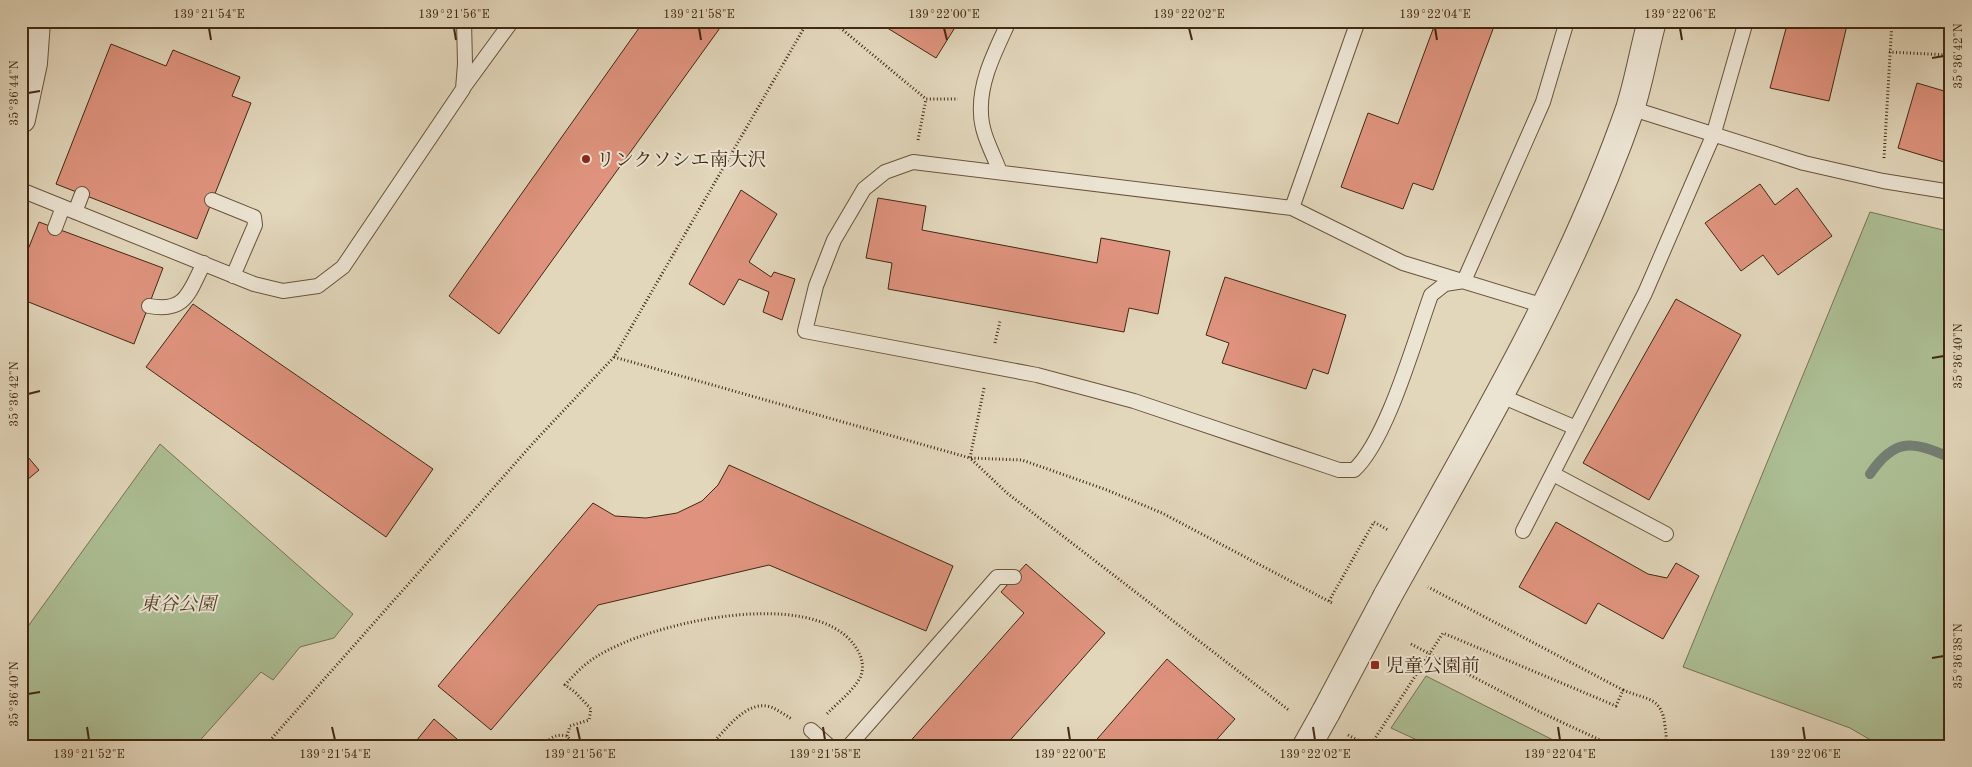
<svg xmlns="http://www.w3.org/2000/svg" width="1972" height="767" font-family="'Old Standard TT','Noto Serif JP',serif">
<rect width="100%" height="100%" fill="#e2d6bb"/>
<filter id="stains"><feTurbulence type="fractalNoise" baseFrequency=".004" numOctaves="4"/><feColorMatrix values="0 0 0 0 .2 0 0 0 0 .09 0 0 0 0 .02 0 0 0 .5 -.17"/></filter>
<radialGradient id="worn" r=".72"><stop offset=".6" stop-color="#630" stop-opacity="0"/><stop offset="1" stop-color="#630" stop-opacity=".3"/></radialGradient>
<!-- green -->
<path fill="#adbf95" stroke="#777453" d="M1870 212 1951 232V728L1942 746H1881L1850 728 1683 667Z
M160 444 353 614 334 638 300 647 273 680 261 672 195 746H21V636Z
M1426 676 1565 746H1430L1391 728Z"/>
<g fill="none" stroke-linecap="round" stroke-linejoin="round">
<!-- stream -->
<path stroke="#747f74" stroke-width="10" d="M1870 474C1895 437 1913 441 1951 458"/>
</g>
<!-- building -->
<path fill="#df937e" stroke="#412911" d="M644 21H725L499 334 449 296Z
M876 21H959L936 58Z
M1436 21H1496L1433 190 1413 183 1403 209 1341 187 1368 113 1398 124Z
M1788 21H1848L1829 101 1770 88Z
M111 44 166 66 173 50 240 77 232 96 251 103 197 239 56 184Z
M1917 83 1951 93V164L1898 148Z
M1760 184 1775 205 1797 188 1832 236 1778 275 1763 255 1741 271 1705 223Z
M741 190 777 214 749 262 771 277 774 272 795 279 782 320 763 312 769 292 739 279 724 305 689 284Z
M878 198 926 206 922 230 1097 263 1101 238 1170 251 1158 314 1129 308 1124 332 888 289 892 263 866 258Z
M39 222 163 268 134 344 21 299V267Z
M1225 277 1346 315 1328 374 1313 369 1306 389 1222 363 1229 343 1206 335Z
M1676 299 1741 335 1649 500 1583 463Z
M193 304 433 469 386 537 146 367Z
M21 449 39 470 21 485Z
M729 465 953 566 926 631 769 565 598 605 491 730 438 686 593 503 615 516 646 518 677 513 702 501 718 485Z
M1556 522 1648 574 1667 578 1676 563 1699 576 1663 639 1598 603 1586 624 1519 587Z
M1026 564 1105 633 1005 746H906L1024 613 1001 592Z
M1167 659 1235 719 1211 746H1091Z
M434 719 465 746H412Z"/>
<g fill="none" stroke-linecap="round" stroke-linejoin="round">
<!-- service casing -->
<g stroke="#69543c" stroke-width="16">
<path id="service" d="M463 88 512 21
M1630 108 1804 163 1883 181 1951 192
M1000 172C993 153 981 133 981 113 979 81 996 50 1009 21
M21 190 254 284 283 291 318 286 343 267 463 89 465 64 464 21
M212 200 254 217 255 225 233 276
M1292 208 1358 21
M75 212 82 194
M55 228 63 207
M149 306C186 313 189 292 204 263
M1544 306 1403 263 1292 208 913 162 885 172 864 189 834 240 816 286 805 331 1037 375 1134 401 1339 470H1354C1387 440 1415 339 1431 295L1445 284 1464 281 1543 102 1567 21
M1499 395 1576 428
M1553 474 1666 534
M1523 531 1645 293 1713 136 1746 21
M811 730 829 746
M849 746 997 577H1014"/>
</g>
<!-- tertiary casing -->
<g stroke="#69543c" stroke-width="30">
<path id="tertiary" d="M21 119 33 63 36 21
M1387 597C1475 439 1570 281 1630 109 1639 81 1644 50 1652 21
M1307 746 1326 712"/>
</g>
<!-- path -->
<path stroke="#412911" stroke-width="3" stroke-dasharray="1 2.5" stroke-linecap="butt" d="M832 21 926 99H958
M1889 52 1948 55 1951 64
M1948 55 1951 43
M918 140 926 99
M1884 158 1892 21
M995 343 1000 321
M614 357 970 458 1022 460 1107 490 1162 513 1334 604
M984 388 970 458 1007 493 1290 711
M1329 601 1374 522 1388 530
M1411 644 1542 713 1613 746
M1623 690C1646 700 1662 696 1665 726 1666 733 1667 739 1665 746
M1348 735 1369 746
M567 736 570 726 589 720 591 709 575 692 565 685C574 675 584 664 596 657 648 623 812 585 855 646 862 656 865 667 860 678 852 692 837 703 826 715
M265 746 535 441 614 357 808 21
M546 746C549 736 558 734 567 736L575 746
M710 746C725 731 746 699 771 707 778 710 785 715 792 719
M1370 746 1443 633 1616 706 1623 690 1428 587
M1786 746C1807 741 1824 740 1845 746"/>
<!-- service -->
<use href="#service" stroke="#ece4d3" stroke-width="14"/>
<!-- tertiary -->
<use href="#tertiary" stroke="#ece4d3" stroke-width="28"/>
<!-- tertiary-bridge casing -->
<g stroke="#69543c" stroke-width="30" stroke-linecap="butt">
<path id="tertiary-bridge" d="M1326 712 1387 597"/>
</g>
<!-- tertiary-bridge -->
<use href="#tertiary-bridge" stroke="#ece4d3" stroke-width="28"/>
</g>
<!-- ticks -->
<path fill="none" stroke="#412911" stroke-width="2" d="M209 28 211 40M454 28 456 40M699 28 701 40M944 28 947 40M1189 28 1192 40M1435 28 1437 40M1680 28 1682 40M1932 58 1944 56M28 93 40 91M1932 358 1944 356M28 394 40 391M1932 658 1944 656M28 694 40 692M87 727 89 740M332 727 335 740M577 727 580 740M823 727 825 740M1068 727 1070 740M1313 727 1315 740M1558 727 1560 740M1803 727 1805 740"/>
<!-- markers -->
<g fill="#8f2418" stroke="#ece4d3" stroke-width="2">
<circle cx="586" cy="159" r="5"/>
<rect x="1370" y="660" width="10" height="10" rx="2.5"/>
</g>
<g text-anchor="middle" stroke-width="4" stroke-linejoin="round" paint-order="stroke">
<!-- poi labels -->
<g font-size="19" fill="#412911" stroke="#ece4d3" text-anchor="start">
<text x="596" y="166">リンクソシエ南大沢</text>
<text x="1385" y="672">児童公園前</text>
</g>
<!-- park labels -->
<g font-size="19" font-style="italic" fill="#57472b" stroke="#ece4d3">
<text x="178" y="610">東谷公園</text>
</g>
</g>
<!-- margin -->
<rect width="1972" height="767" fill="none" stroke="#e2d6bb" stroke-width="55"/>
<rect x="28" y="28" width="1916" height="712" fill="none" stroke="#412911" stroke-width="2"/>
<g font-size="12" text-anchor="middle" fill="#412911">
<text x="209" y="18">139°21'54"E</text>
<text x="454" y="18">139°21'56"E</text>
<text x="699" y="18">139°21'58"E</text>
<text x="944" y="18">139°22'00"E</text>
<text x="1189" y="18">139°22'02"E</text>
<text x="1435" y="18">139°22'04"E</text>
<text x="1680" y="18">139°22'06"E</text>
<text transform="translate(1958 56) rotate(-90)" y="4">35°36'42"N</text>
<text transform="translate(14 93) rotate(-90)" y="4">35°36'44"N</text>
<text transform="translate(1958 356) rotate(-90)" y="4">35°36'40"N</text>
<text transform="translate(14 394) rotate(-90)" y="4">35°36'42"N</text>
<text transform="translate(1958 656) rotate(-90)" y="4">35°36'38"N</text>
<text transform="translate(14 694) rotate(-90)" y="4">35°36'40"N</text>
<text x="89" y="758">139°21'52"E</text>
<text x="335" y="758">139°21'54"E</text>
<text x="580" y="758">139°21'56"E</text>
<text x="825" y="758">139°21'58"E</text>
<text x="1070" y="758">139°22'00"E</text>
<text x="1315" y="758">139°22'02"E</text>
<text x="1560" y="758">139°22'04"E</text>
<text x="1805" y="758">139°22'06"E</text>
</g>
<rect width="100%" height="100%" filter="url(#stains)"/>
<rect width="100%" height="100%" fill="url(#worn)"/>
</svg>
